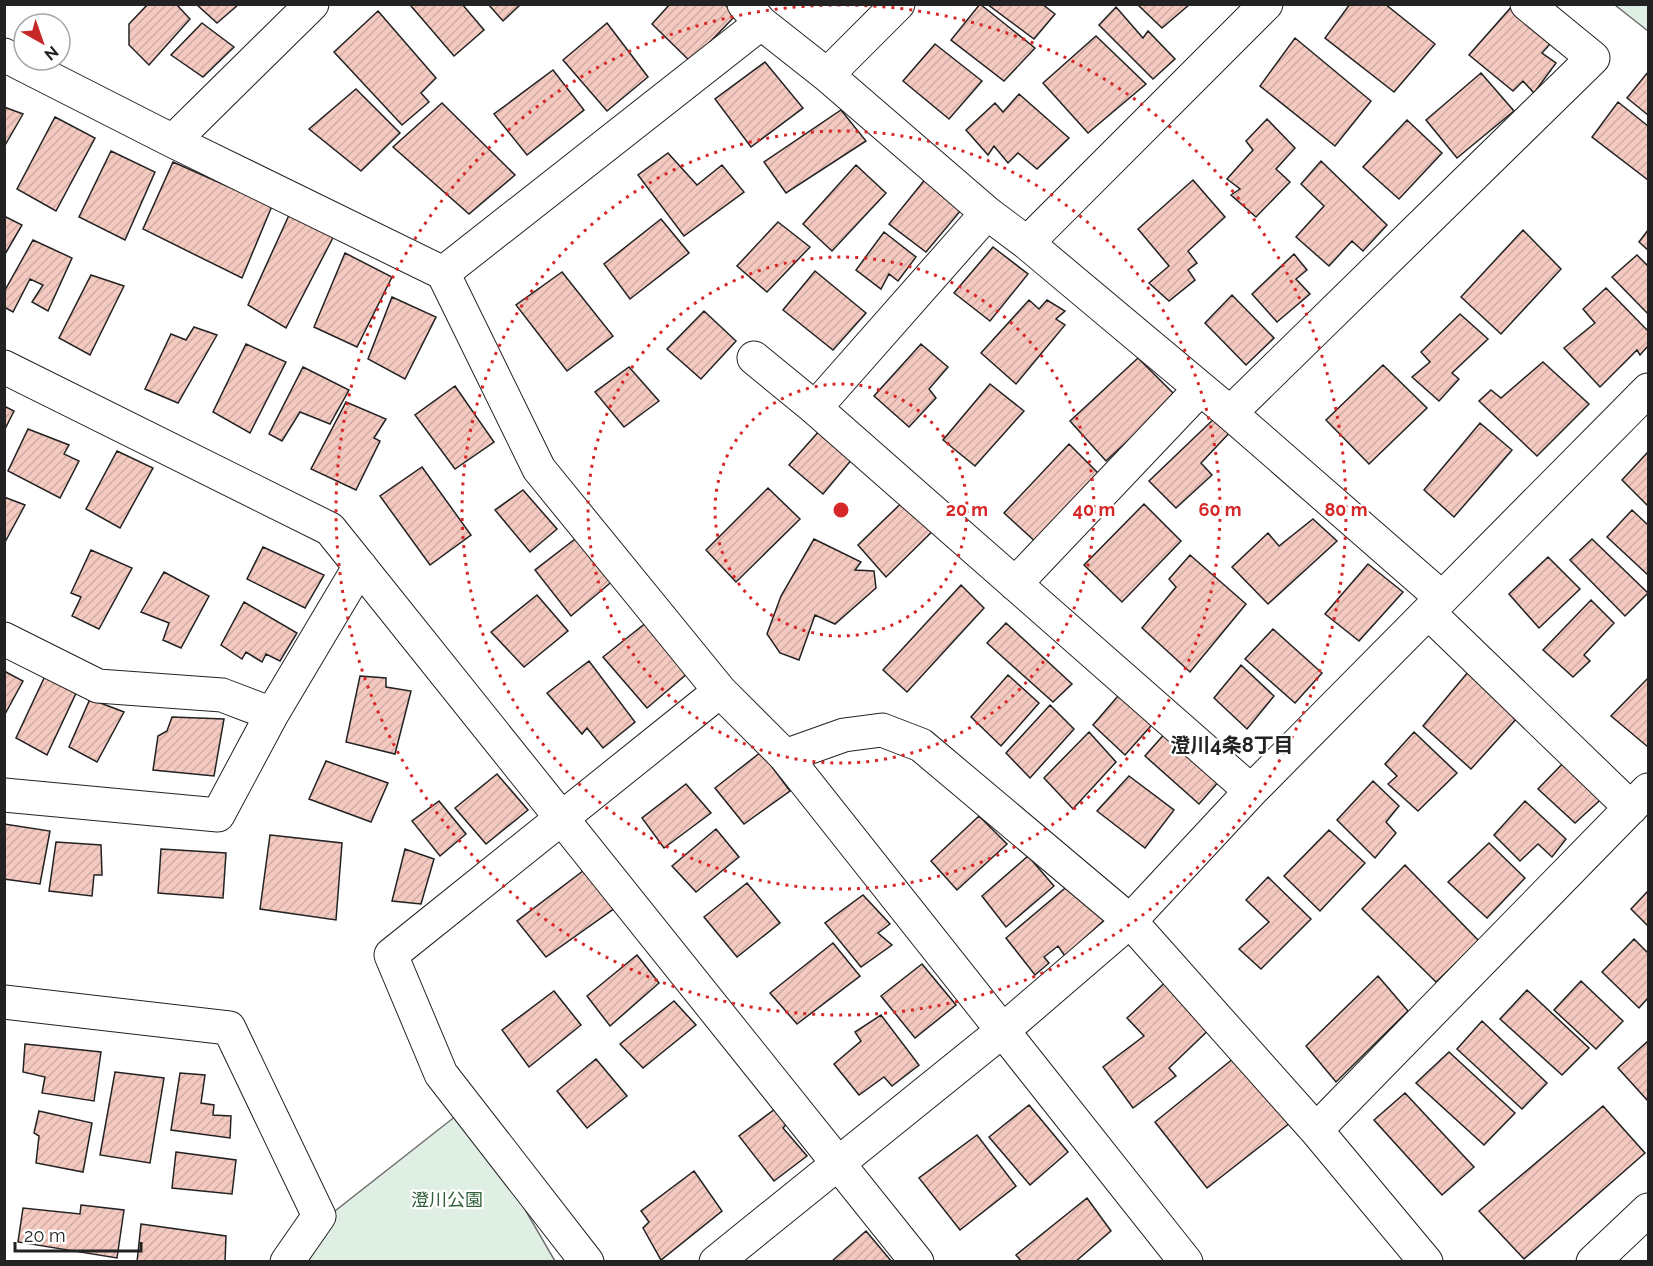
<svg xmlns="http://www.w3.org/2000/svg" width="1653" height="1266" font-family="Raleway,'Noto Sans JP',sans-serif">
<defs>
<pattern id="building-hatch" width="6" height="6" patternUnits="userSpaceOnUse" patternTransform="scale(1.5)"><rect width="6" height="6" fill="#f3c9c0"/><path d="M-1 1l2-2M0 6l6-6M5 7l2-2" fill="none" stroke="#d0aca5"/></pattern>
</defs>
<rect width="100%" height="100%" fill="#fff"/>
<!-- park -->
<path fill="#e0efe3" stroke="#6f6f6f" stroke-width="1.5" d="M1615 5H1648V31Z
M466 1108 555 1261 302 1262 335 1211Z"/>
<!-- building -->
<path fill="url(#building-hatch)" stroke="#222" stroke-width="1.5" d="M148 4H176L190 19 149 65 129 45V24Z
M196 4H239L217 23Z
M413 4H462L484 30 454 56 411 6Z
M488 4H521L503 21Z
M670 4H724L736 15 710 42 715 48 696 67 652 24Z
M980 4 1035 48 1004 81 951 40Z
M987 4H1042L1055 14 1034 39Z
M1137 4H1190L1162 28Z
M1350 4H1385L1435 44 1394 92 1325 38Z
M1514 4 1550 44 1542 53 1556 63 1534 93 1523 81 1513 91 1469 55Z
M1116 7 1143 38 1148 31 1175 59 1153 79 1099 25Z
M378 11 436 78 421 93 429 102 402 125 334 52Z
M202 23 234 47 203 77 171 55Z
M607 23 648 77 607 111 563 60Z
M1096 36 1146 84 1088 133 1043 83Z
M1295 38 1371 101 1335 146 1260 86Z
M935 44 982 81 949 119 903 81Z
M765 62 803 108 751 147 715 99Z
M553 70 584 110 527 155 494 114Z
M1648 72V115L1627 98Z
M1481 73 1514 111 1457 158 1426 120Z
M356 89 400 133 361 171 309 129Z
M1019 94 1069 138 1037 169 1018 153 1008 163 994 146 988 155 966 130 995 103 1003 112Z
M1618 102 1648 126V180L1592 137Z
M442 103 515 175 469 214 393 147Z
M4 107 23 114 4 147Z
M841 110 866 141 786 193 764 162Z
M55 117 95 138 56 211 17 189Z
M1267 119 1295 148 1276 169 1290 182 1256 217 1231 195 1240 189 1227 179 1253 150 1246 141Z
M1407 120 1442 153 1399 199 1363 167Z
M111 151 155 172 125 240 79 217Z
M668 153 697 185 722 165 744 192 684 236 638 175Z
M1321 161 1387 225 1363 251 1352 241 1329 266 1296 237 1324 206 1301 184Z
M173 162 272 206 242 278 143 229Z
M856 165 886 193 832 251 803 224Z
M927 177 967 203 926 252 889 224Z
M1193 180 1225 217 1188 251 1197 263 1188 270 1195 280 1169 301 1149 283 1169 266 1138 229Z
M290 213 336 232 286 328 248 305Z
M4 216 22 225 4 256Z
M661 219 689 253 630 299 604 264Z
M778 222 810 247 767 292 737 266Z
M1523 230 1561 269 1501 334 1461 297Z
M1648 230V250L1639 242Z
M884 232 916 257 898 281 889 274 881 289 856 270Z
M33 240 72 258 48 311 32 302 43 285 30 279 13 312 4 307V292Z
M993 247 1028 274 990 321 954 293Z
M345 253 392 277 357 347 314 327Z
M1294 254 1307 270 1296 279 1310 294 1277 322 1252 294Z
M1637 255 1648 266V314L1612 277Z
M815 271 866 313 833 350 783 310Z
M562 272 613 336 567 371 516 305Z
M91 275 124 286 90 355 59 338Z
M1606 288 1648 331V346L1640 355 1637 350 1600 387 1564 348 1595 323 1583 309Z
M1232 295 1274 338 1246 365 1205 323Z
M392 297 436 317 405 379 368 359Z
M1029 300 1039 309 1047 300 1065 311 1056 319 1065 325 1016 384 981 353Z
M704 311 736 341 701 379 667 349Z
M1460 314 1488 339 1452 373 1459 379 1439 401 1412 377 1430 362 1421 352Z
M194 327 217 335 178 403 145 389 171 334 186 340Z
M246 344 286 362 250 433 213 412Z
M921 344 948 367 929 389 936 398 909 427 874 396Z
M1138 358 1176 396 1106 461 1070 421Z
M1543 362 1589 404 1537 456 1479 401 1491 390 1501 398Z
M1383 365 1427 408 1369 464 1326 420Z
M303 367 349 390 330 424 300 412 282 441 269 434Z
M629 367 659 401 624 427 595 392Z
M990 384 1024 411 975 466 943 440Z
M455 386 494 442 455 469 415 415Z
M346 402 386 419 374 438 380 441 356 490 311 469Z
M4 406 14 411 4 431Z
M836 412 868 440 823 494 789 465Z
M1220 413 1234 428 1201 463 1212 475 1176 508 1149 481Z
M1480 423 1512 450 1454 517 1424 490Z
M28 429 69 445 64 454 79 461 60 498 8 471Z
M1069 444 1102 477 1038 544 1004 513Z
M117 451 153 468 120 528 86 509Z
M1648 452V506L1622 480Z
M422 467 471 535 430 565 380 496Z
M919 486 947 517 886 577 858 545Z
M768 488 800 519 736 582 706 550Z
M523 490 557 529 530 552 495 510Z
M4 497 25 505 4 544Z
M1144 504 1181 541 1122 602 1084 565Z
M1632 510 1648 525V575L1607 537Z
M1313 519 1337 541 1268 604 1232 567 1268 533 1279 546Z
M579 536 615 579 571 616 535 570Z
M814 539 861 562 855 570 874 571 876 588 835 624 815 615 799 660 780 653 767 634 781 596Z
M1592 539 1648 593 1625 616 1570 560Z
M263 547 324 575 305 608 247 579Z
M91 550 132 568 99 629 72 616 81 597 71 593Z
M1190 555 1246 604 1190 672 1142 628 1176 587 1169 579Z
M1548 557 1580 589 1539 628 1509 594Z
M1368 564 1403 592 1359 641 1325 614Z
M164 572 209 596 181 648 163 640 169 623 141 612Z
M961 585 984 608 907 692 883 670Z
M537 595 568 631 524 667 491 632Z
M1591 600 1614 623 1584 655 1590 661 1573 677 1543 650Z
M244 602 297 633 280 661 266 654 262 662 246 652 242 659 221 645Z
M652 618 694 668 647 708 603 657Z
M1006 623 1072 684 1053 702 987 643Z
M1273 629 1322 673 1295 703 1245 659Z
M589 661 635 722 603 748 587 728 582 734 547 693Z
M1241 665 1274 696 1247 729 1214 698Z
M4 671 23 681 4 716Z
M1468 672 1518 717 1471 769 1423 726Z
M46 674 78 689 47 755 16 738Z
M1008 675 1039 703 1001 746 971 717Z
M360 676 386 678V687L411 691 395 754 346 742Z
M1648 678V747L1611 716Z
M1131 681 1166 709 1125 755 1093 725Z
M90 699 124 712 97 762 69 747Z
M1050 705 1074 729 1030 778 1006 753Z
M172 717 224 719 214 776 153 770 158 736 167 731Z
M1174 723 1228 771 1199 804 1145 756Z
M1089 732 1116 762 1073 809 1044 778Z
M1414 732 1457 773 1418 811 1388 784 1397 776 1385 764Z
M761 752 790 791 744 824 715 788Z
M1569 757 1608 793 1575 823 1538 789Z
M326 761 388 783 371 822 309 799Z
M497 774 528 810 486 844 455 808Z
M1129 776 1174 810 1145 848 1097 811Z
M1373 781 1399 806 1386 822 1396 833 1375 858 1337 820Z
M686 784 711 813 664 848 642 818Z
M439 801 466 834 440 856 412 821Z
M1525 801 1566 839 1552 857 1538 844 1520 861 1494 835Z
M979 816 1007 844 957 890 931 861Z
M4 824 50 831 40 884 4 879Z
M716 829 739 857 696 892 672 866Z
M1329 830 1365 863 1320 911 1284 876Z
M270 835 342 843 336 920 260 909Z
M56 842 101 845 102 875H94L92 896 49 891Z
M1489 843 1525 878 1487 918 1448 882Z
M161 849 226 853 223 898 158 893Z
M405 849 434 859 421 904 392 901Z
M1028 856 1054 886 1006 927 982 896Z
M1405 865 1479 941 1436 982 1362 909Z
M583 871 615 908 546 957 517 921Z
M1083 873 1112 913 1065 956 1058 946 1044 957 1049 963 1035 975 1006 938Z
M1268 877 1311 919 1261 969 1239 949 1269 922 1246 900Z
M747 883 780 923 737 957 704 917Z
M1648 891V926L1631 909Z
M863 895 890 924 878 933 892 945 861 967 825 923Z
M1634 939 1648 953V998L1639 1008 1602 972Z
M833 943 860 976 797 1024 770 993Z
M637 955 659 983 610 1026 587 996Z
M922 964 956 1005 915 1038 881 996Z
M1378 976 1408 1011 1336 1082 1306 1046Z
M1170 978 1220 1019 1169 1068 1176 1076 1133 1108 1103 1067 1144 1036 1127 1018Z
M1581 981 1623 1021 1596 1049 1554 1010Z
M1527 990 1589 1048 1562 1075 1500 1019Z
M554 991 581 1025 529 1067 502 1030Z
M674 1001 696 1025 643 1068 620 1044Z
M881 1015 919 1065 892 1086 884 1077 859 1095 834 1064 861 1041 855 1032Z
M1482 1021 1547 1083 1522 1109 1457 1049Z
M1648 1041V1101L1618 1068Z
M25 1044 101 1052 94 1101 42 1093 45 1077 23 1072Z
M1449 1052 1515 1113 1484 1145 1416 1083Z
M1234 1058 1290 1123 1207 1188 1155 1122Z
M596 1059 627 1096 587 1128 557 1091Z
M115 1072 164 1078 150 1163 100 1155Z
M180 1073 205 1075 201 1103 214 1105 213 1115 231 1116 230 1138 171 1130Z
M1405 1093 1474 1167 1442 1195 1374 1120Z
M1029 1105 1068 1152 1030 1185 989 1137Z
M1603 1106 1645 1153 1524 1259 1479 1211Z
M775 1109 789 1121 783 1128 807 1156 774 1181 739 1136Z
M39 1111 92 1123 83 1172 36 1163 39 1136 34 1133Z
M977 1135 1016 1186 960 1230 919 1178Z
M176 1152 236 1160 232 1194 172 1188Z
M694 1171 722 1211 661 1260 643 1228 649 1222 641 1211Z
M1087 1198 1111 1231 1075 1262H1022L1016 1255Z
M81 1205 124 1210 117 1258 18 1242 23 1208 80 1214Z
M141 1224 226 1236 225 1262H137Z
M866 1231 892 1262H831Z"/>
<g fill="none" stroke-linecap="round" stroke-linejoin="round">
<!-- minor casing -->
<g stroke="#222" stroke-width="35">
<path id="minor" d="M744 4 761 23 827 75 987 213 1027 243 1230 413 1442 598
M4 55 173 141 443 273 539 469 720 691 785 756 1186 1262
M827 75 898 4
M173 141 312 4
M1027 243 1266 4
M443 273 761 23
M754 358 815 408 1251 791
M4 367 330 529 917 1262
M815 408 987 213
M1230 413 1593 58 1527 4
M1015 584 1200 389
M1429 613 1631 808
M4 639 98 686 222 695 272 714
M785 756 844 735 882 730 921 745 1130 921 1316 1130 1426 1262
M4 795 218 815 272 714 360 566
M4 1002 229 1028 319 1216 287 1262
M1316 1130 1648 790
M587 1262 441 1074 391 955 720 691
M716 1262 1001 1032 1130 921 1251 791 1648 390
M1593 1262 1648 1210"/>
</g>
<!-- minor -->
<use href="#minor" stroke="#fff" stroke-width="33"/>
</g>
<!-- distance rings -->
<g fill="none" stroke="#d62828" stroke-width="3" stroke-dasharray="3 6">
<circle cx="841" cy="510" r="126"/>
<circle cx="841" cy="510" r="253"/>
<circle cx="841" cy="510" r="379"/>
<circle cx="841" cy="510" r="505"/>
</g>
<g text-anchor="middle" stroke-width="4.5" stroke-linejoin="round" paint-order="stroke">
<!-- park labels -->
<g font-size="18" fill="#2f5e38" stroke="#fff">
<text x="447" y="1206">澄川公園</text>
</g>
<!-- neighbourhood labels -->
<g font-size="20" font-weight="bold" fill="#222" stroke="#fff">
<text x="1232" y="752">澄川4条8丁目</text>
</g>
</g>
<circle cx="841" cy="510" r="9" fill="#d62828" stroke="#fff" stroke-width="3"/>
<g font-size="18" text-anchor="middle" font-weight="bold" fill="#d62828" stroke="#fff" stroke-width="4.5" stroke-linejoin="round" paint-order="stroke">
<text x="967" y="516">20 m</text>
<text x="1094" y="516">40 m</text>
<text x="1220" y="516">60 m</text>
<text x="1346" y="516">80 m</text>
</g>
<!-- border -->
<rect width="1653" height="1266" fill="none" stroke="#222222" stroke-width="12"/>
<!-- north arrow -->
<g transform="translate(42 42) rotate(140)"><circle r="28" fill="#ffffff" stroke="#a7a7a7" stroke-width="1.5"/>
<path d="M0-4.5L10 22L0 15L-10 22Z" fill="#c62828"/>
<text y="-9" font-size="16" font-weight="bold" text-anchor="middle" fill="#222222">N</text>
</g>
<!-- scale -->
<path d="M15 1242v9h126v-9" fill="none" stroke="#222222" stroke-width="3"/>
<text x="24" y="1242" font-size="18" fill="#222222" stroke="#ffffff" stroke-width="4.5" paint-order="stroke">20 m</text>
</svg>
